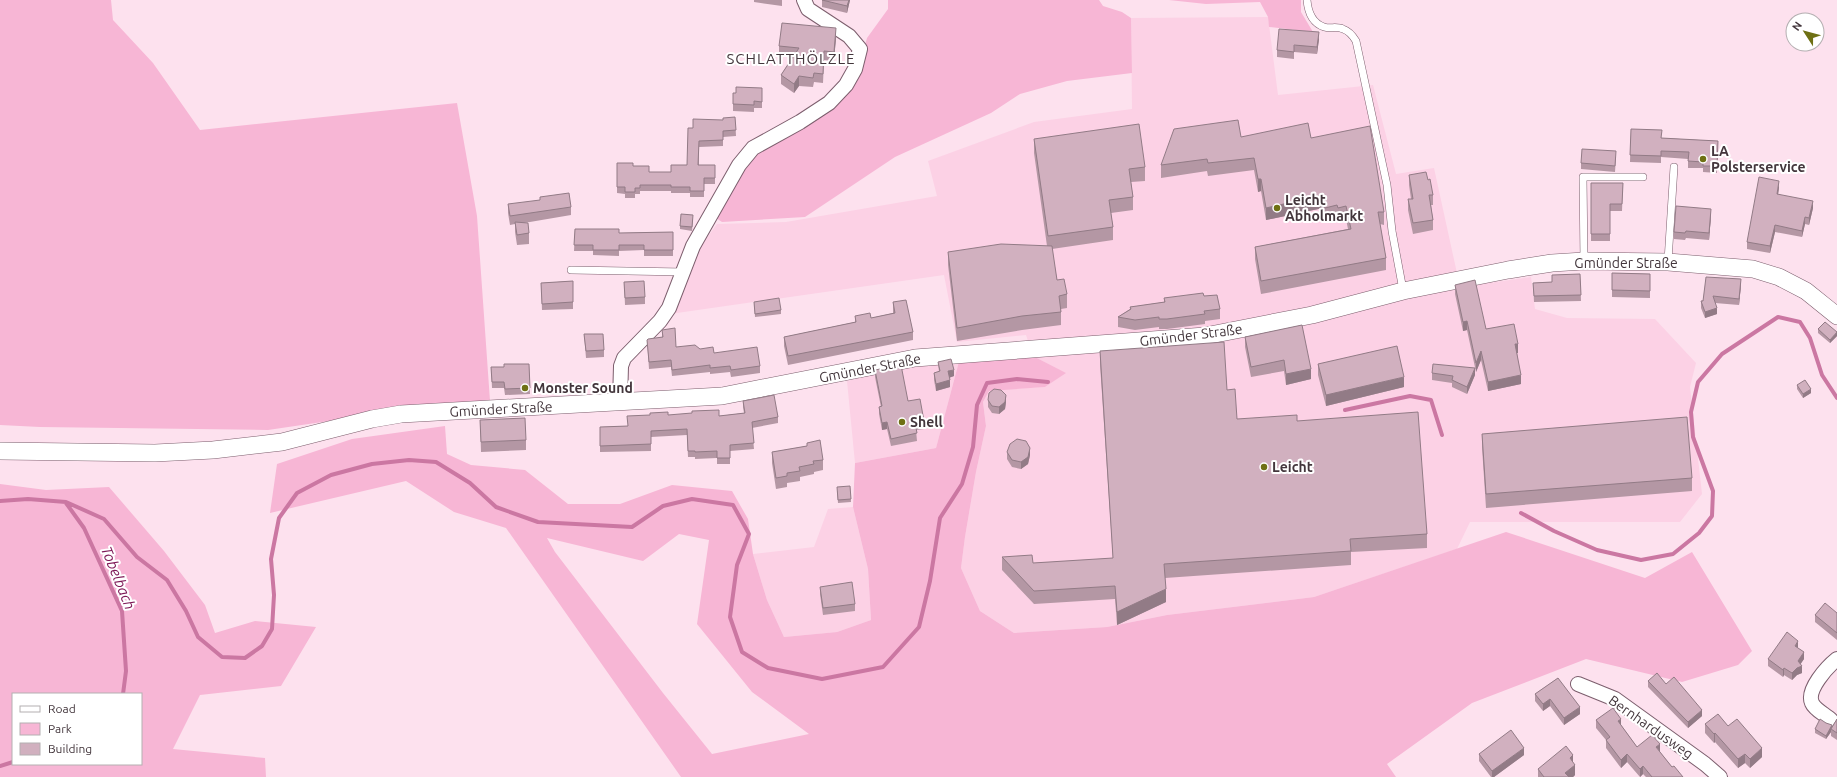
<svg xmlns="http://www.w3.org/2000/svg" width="1837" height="777" font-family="Ubuntu,sans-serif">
<rect width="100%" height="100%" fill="#fde1ee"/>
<!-- built -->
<path fill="#fcd1e5" d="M1268 17 1278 95 1373 85 1396 174 1434 168 1460 287 1531 277 1535 309 1567 318 1655 319 1696 363 1690 387 1702 494 1680 522H1470L1457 549 1314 597 1167 615 1107 627 1014 633 980 611 961 568 965 537 976 472 986 426 983 402 989 390 1045 387 1065 373 1033 356 1026 335 957 342 944 275 670 314 698 250 717 224 786 222 937 196 928 161 1034 122 1132 109 1131 18Z
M961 354 936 448 855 463 847 381Z
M853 507 868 569 871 620 837 632 784 637 767 600 753 554 814 547 828 509Z"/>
<!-- green -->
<path fill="#f7b6d5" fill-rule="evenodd" d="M0 0H111L113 20 153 63 200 130 457 103 477 216 490 401 444 404 268 430 40 427 0 425Z
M888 0H1099L1103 6 1122 12 1131 18 1132 73 1067 81 1020 94 991 113 895 157 805 217 722 222 716 218 751 153 828 110 863 52 867 38 888 9Z
M1169 0H1301V12L1313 32 1269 27 1268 17 1260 2 1206 4Z
M961 354 1033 356 1066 373 1045 387 989 391 983 402 986 426 976 472 965 537 961 568 980 611 1014 633 1107 627 1167 615 1314 597 1506 532 1645 578 1692 552 1752 651 1738 665 1682 682 1586 659 1472 703 1387 764 1396 777H681L506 528 454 512 406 481 270 513 277 464 352 439 445 426 447 454 471 465 525 470 568 504H620L672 485 732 491 748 519 753 554 767 600 784 637 837 632 871 620 868 569 853 507 855 463 936 448ZM679 534 709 540 697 624 752 692 809 734 712 754 663 693 555 552 547 538 643 561Z
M0 484 46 490 109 487 164 551 205 605 215 633 255 621 316 627 281 686 200 695 173 749 265 758 266 777H0ZM13 694H141V764H13Z"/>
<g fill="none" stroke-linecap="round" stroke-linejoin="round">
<!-- stream -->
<path stroke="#cb77a2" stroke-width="4" d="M1345 410 1410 396 1431 400 1442 435
M0 501 28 499 66 502 104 519 137 557 167 580 186 611 198 637 222 657 245 658 262 646 272 629 274 595 271 559 279 518 297 493 331 475 372 464 409 460 436 462 470 483 496 507 538 522 632 527 663 506 692 499 733 505 749 534 737 565 730 617 742 652 768 668 822 679 883 667 919 627 930 581 940 518 962 484 973 447 977 405 987 383 1017 379 1048 382
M66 503 84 528 122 611 126 671 123 694
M1521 513 1554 531 1597 550 1641 560 1673 554 1699 533 1712 516 1713 491 1693 437 1691 412 1698 382 1722 354 1778 317 1800 322 1810 338 1822 375 1837 398
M0 766 13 762"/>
<!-- service casing -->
<g stroke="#7c5e6d" stroke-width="8">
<path id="service" d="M1307 0C1308 12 1312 23 1324 27 1330 29 1337 26 1343 29 1349 31 1353 36 1356 41L1387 185 1392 231 1403 290
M1584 261 1583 177H1643
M1668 261 1674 167
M571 270 684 272"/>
</g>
<!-- minor casing -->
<g stroke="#7c5e6d" stroke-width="16">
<path id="minor" d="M620 402 621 366 624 358 660 321 669 308 693 246 739 165 753 148 800 122 829 103 846 85 855 69 860 49 849 36 808 9 804 0
M1578 684 1615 699 1705 764 1720 777
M1831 720C1826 715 1815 710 1812 703 1806 690 1827 667 1837 659"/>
</g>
<!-- tertiary casing -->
<g stroke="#7c5e6d" stroke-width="18">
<path id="tertiary" d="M0 451 155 453 213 450 282 442 372 419 401 414 722 396 915 358 1205 336 1312 315 1403 291 1508 270 1552 263 1584 261 1668 262 1753 269 1779 277 1806 291 1837 316"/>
</g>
<!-- service -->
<use href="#service" stroke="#fff" stroke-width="7"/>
<!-- minor -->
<use href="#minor" stroke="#fff" stroke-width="14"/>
<!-- tertiary -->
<use href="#tertiary" stroke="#fff" stroke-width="17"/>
</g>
<!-- wall -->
<path fill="#b497a4" d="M754 0H782V6L754 2Z
M822 0H850L847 13 822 7Z
M836 37 834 61 824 60 823 83 814 82 813 87 799 86 794 93 781 84V75L793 56 779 55V46Z
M1319 39 1317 54 1294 52V59L1277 57V50Z
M762 88V108H754V112L733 111V93H736Z
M735 117 736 136 723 137V146L699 147V165H715V184H704V197H690V193H671V191H640V194H635V198H625V194L617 193V163L633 166 649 172H671L687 165 693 128 723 120Z
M1631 129 1662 138 1718 141 1717 173 1703 172V168H1688V159L1661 157V163L1630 162Z
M1241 137 1311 138 1384 212V225L1380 224 1386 258V270L1261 294 1255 259V247L1348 229 1346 219 1338 220 1337 218 1325 220 1323 208 1266 220 1261 191 1258 192 1254 170 1208 176 1207 171 1161 178V165Z
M1034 139 1145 167V181L1131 182 1133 197V210L1111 213 1113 227V240L1052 249 1057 280 1067 294V308L1061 309V325L1022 330 957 341 948 265V252L1047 246 1034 153Z
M1616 157 1615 172 1581 169V163Z
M1409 175 1428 180 1433 195V205H1431L1433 220V230L1413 234 1408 210V199H1411L1409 185Z
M1591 183H1623L1622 211H1610V241H1591Z
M1779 188 1778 194 1813 208 1809 225 1805 224 1802 237 1775 232 1770 253 1747 249V242Z
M508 204 571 207V215L524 223 529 233V244L517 245 515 232V224L510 225 508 213Z
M1711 216 1709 240 1686 238 1685 240 1674 239V232Z
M693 219 692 231 680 229V226Z
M575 229 619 233 673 232V256H644V250L619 251V256L593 255V251H574Z
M1612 273 1650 274V298L1612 297Z
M1580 274 1581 301 1534 302 1533 283 1552 282Z
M573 281V309L542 310 541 283Z
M624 282 645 297V304L625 305Z
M1455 285 1486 329 1518 353H1517L1521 384 1488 391 1481 360 1476 372 1467 330 1463 331 1455 294Z
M1741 285 1739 305 1715 303 1717 314 1705 318 1701 308V301Z
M1204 296 1220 309V319L1205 321V324L1167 329H1159V327L1135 330 1118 327V317L1130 309V307L1164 302V298Z
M754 302 781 310V314L755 317Z
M893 302 913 332V340L788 365 784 346V337L855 322V316L871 318 893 313Z
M1302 325 1311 379 1286 385 1284 371 1251 377 1245 347V337Z
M1818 329 1837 336 1830 343 1818 333Z
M662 330 676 347 700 349 760 366V373L731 377 730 372 710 374V372L672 376 671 367 649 369 647 340 662 337Z
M584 334 604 350V357L586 358Z
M1100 351 1227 390 1237 419 1297 421 1427 534V548L1351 552V565L1165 578 1166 602 1117 625 1115 599 1034 604 1002 570V557L1033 563 1113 559 1100 364Z
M938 362 954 376 949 378 950 387 936 391 934 380V373L939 372Z
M529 364 530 394 505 395 504 388H492L491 367H504Z
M1318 364 1404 387 1326 406 1318 375Z
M875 370 908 401 924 421V429L916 430 917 441 891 446 887 429 882 430 879 414V407H881L875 377Z
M1432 373 1475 375 1467 394 1452 387V383L1432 380Z
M1797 385 1811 393 1803 398 1797 389Z
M988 400 1006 402 1005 409 999 414 992 413 988 407Z
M743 401 778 417V423L752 428 754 449 730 451V464H717V458L695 459V457H688L687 435 651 437V451L600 452V427L628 426 668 415 719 416 744 413 743 407Z
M480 420 526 440V450L481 452Z
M1482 434 1692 478V491L1486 508 1482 447Z
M807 443 823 460V470L814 472V474L800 477V481L787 483V487L776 489 772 463V452L807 446Z
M1007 452 1030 455 1028 464 1021 469 1012 467 1007 459Z
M850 486 851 502 838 503 837 491Z
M820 587 855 604V611L823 615 820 594Z
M1837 613V640L1815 622V615Z
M1798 647V648L1804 659 1800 664 1802 673 1797 675 1792 680 1784 675 1783 677 1768 666V659Z
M1558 678 1580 714 1564 725 1550 706 1543 711 1535 701V694Z
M1648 681 1666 684 1702 716 1688 728 1648 687Z
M1837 719V740L1831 736V732L1826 739 1815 733V729L1826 723 1832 726Z
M1596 720 1621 725 1637 747 1660 752 1672 767 1683 777H1646L1643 774 1640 777 1627 762 1621 768 1606 748V740L1596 728Z
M1705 724 1728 726 1762 757 1750 768 1745 763 1738 768 1715 742 1714 743 1705 733Z
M1479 754 1524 755 1494 777H1491L1479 761Z
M1573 763 1575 775 1573 777H1538V769Z"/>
<!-- shaded-wall -->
<path fill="#927b86" d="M849 0H850L847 13V6Z
M836 28V37L834 61V52Z
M1319 32V39L1317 54V47Z
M799 76V86L794 93V84Z
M1258 179H1261V191L1258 192Z
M1779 181V188L1777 201V194Z
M1323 195V208L1266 220V208Z
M1813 201V208L1809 225V218Z
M1711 209V216L1709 240V233Z
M1805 217V224L1802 237V231Z
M1775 225V232L1770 253V246Z
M1741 279V285L1739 305V299Z
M1717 308V314L1705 318V312Z
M1467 321V330L1463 331V322Z
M1837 332V336L1830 343V340Z
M1515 344H1518V353H1515Z
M1481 351V360L1476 372V363Z
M1475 368V375L1467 394V387Z
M1311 369V379L1286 385V374Z
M954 370V376L948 378V371Z
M1521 375V384L1488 391V382Z
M1404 377V387L1326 406V395Z
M950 380V387L936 391V384Z
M1811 389V393L1803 398V394Z
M1006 395V402L1005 409 999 414V407Z
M887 422V429L882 430V423Z
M1030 448V455L1028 464 1021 469V462Z
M1166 589V602L1117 625V612Z
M1798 641V647L1795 653V646Z
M1804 652V659L1798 668V661Z
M1802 666V673L1797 675 1792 680V673L1797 668Z
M1784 668V675L1783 677V670Z
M1550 699V706L1543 711V704Z
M1580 707V714L1564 725V718Z
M1702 710V716L1688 728V722Z
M1621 719V727L1618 721Z
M1832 725V728L1831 729V732L1826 739V736Z
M1715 733V742L1714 743V734Z
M1660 744V752L1656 747Z
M1524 748V755L1494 777H1492V771Z
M1762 748V757L1750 768V759Z
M1627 754V762L1621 768V760Z
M1745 754V763L1738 768V759Z
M1573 755V766L1570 758Z
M1575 765V775L1573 777H1565V773Z
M1643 766V774L1640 777V769Z"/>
<!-- building -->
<path fill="#d1b0bf" stroke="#927b86" d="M822 0H849L847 6Z
M782 23 836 28 834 52 824 51 823 74 814 73 813 78 799 76 794 84 781 75 799 48 779 46Z
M1279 29 1319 32 1317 47 1294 45V52L1277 50Z
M736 87 762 88V102L754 101V105L733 104V93H736Z
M735 117 736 130 723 131V140L699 141 698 165H715V178H704V191H690V187H671V185H640V188H635V192H625V187H617V163H633V166H649V172H671V165H687L688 128H693V119L723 120V118Z
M1238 120 1241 137 1308 123 1311 138 1370 126 1384 212H1378L1386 258 1261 281 1255 247 1351 229 1346 206 1338 208 1337 205 1325 208 1323 195 1266 208 1261 179H1258L1254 158 1208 163 1207 159 1161 165 1174 129Z
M1139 124 1145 167 1129 169 1133 197 1109 200 1113 227 1048 236 1034 139Z
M1631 129 1662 130 1661 138 1718 141 1717 166H1703V162L1688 161 1689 152 1661 151V156L1630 155Z
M1582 149 1616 151 1615 166 1581 163Z
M1426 172 1428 180 1430 179 1433 195H1429L1433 220 1413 223 1408 199H1413L1409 175Z
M1759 177 1779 181 1777 194 1813 201 1809 218 1805 217 1802 231 1775 225 1770 246 1747 242Z
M1591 183H1623L1622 204H1610V234H1591Z
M569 193 571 207 510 216 508 204 540 200V197Z
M1676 206 1711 209 1709 233 1686 231 1685 233 1674 232Z
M681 214 693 215 692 227 680 226Z
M515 222 528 223 529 233 517 235Z
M575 229H619V233L673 232V250H644V245H619V250H593V245H574Z
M1001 244 1052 246 1057 280 1064 279 1067 294 1059 296 1061 312 1022 316 957 328 948 252Z
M1612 273 1650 274V291L1612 290Z
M1580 274 1581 295 1534 296 1533 283 1552 282V275Z
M1706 277 1741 279 1739 299 1713 296 1717 308 1705 312 1701 301H1703Z
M1475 280 1486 329 1514 324 1518 344H1515L1521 375 1488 382 1481 351 1476 363 1467 321 1463 322 1455 285Z
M573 281V302L542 304 541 283Z
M644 281 645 297 625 298 624 282Z
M1203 293 1204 296 1217 295 1220 309 1204 311 1205 314 1167 319H1159V317L1135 320 1118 317 1131 309 1130 307 1165 302 1164 298Z
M779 298 781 310 755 314 754 302Z
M906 300 913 332 788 356 784 337 856 322 855 316 870 313 871 318 895 313 893 302Z
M1825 322 1837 332 1830 340 1818 329Z
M1302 325 1311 369 1286 374 1284 360 1251 367 1245 337Z
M675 328 676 347 695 345 700 349 713 347 714 353 757 347 760 366 731 370 730 366 710 368V365L672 370 671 360 649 362 647 340 648 339 663 337 662 330Z
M584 334H603L604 350 586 351Z
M1224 342 1227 390 1235 389 1237 419 1297 415V421L1418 412 1427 534 1350 539 1351 551 1164 564 1166 589 1117 612 1115 586 1034 591 1002 557 1032 555 1033 563 1113 558 1100 351Z
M1397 346 1404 377 1326 395 1318 364Z
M951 359 954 370 948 371 950 380 936 384 934 373 940 371 938 362Z
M504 364H529L530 388 505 389 504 382H492L491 367H504Z
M1433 364 1475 368 1467 387 1452 380 1453 376 1432 373Z
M901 365 908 401 920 399 924 421 915 423 917 433 891 439 887 422 882 423 879 407 882 406 875 370Z
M1805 380 1811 389 1803 394 1797 385Z
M994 389 1001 390 1006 395 1005 402 999 407 992 406 988 400 989 393Z
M774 395 778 417 752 422 754 443 730 445V458H717V451L695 452V451H688L687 429 651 431V444L600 446V427L628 426 627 416 650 415V413L668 412V415L692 413V411L719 410V416L745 413 743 401Z
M1687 417 1692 478 1486 494 1482 434Z
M525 418 526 440 481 442 480 420Z
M1017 439 1026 441 1030 448 1028 457 1021 462 1012 460 1007 452 1010 444Z
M820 440 823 460 813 461 814 464 799 467 800 471 787 473V476L776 478 772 452 807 446V443Z
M850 486 851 499 838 500 837 487Z
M852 582 855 604 823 608 820 587Z
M1825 603 1837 613V633L1815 615Z
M1787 632 1798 641 1795 646 1804 652 1798 661 1802 666 1797 668 1792 673 1784 668 1783 670 1768 659Z
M1657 673 1666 684 1674 677 1702 710 1688 722 1648 681Z
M1558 678 1580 707 1564 718 1550 699 1543 704 1535 694Z
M1613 708 1621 719 1618 721 1637 747 1652 735 1660 744 1656 747 1672 767 1674 766 1683 777H1652L1643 766 1640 769 1627 754 1621 760 1606 740 1610 737 1596 720Z
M1718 714 1728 726 1737 719 1762 748 1750 759 1745 754 1738 759 1715 733 1714 734 1705 724Z
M1820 719 1826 723 1832 725 1826 736 1815 729Z
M1837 719V733L1831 729Z
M1511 730 1524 748 1492 771 1479 754Z
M1566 746 1573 755 1570 758 1575 765 1565 773 1569 777H1544L1538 769Z"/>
<!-- markers -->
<g fill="#6e7014" stroke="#fff" stroke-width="1.5">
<circle cx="1703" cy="159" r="4"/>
<circle cx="1277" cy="208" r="4"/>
<circle cx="525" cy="388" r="4"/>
<circle cx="902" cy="422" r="4"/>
<circle cx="1264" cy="467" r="4"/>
</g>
<g text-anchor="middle" stroke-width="4" stroke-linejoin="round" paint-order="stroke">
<!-- poi labels -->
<g font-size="14" font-weight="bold" fill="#43363c" stroke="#fff" text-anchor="start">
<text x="1711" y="156">LA<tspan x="1711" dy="16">Polsterservice</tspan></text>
<text x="1285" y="205">Leicht<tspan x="1285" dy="16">Abholmarkt</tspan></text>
<text x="533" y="393">Monster Sound</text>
<text x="910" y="427">Shell</text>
<text x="1272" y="472">Leicht</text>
</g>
<!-- street labels -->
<g font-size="14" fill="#43363c" stroke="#fff">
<text x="1626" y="268">Gmünder Straße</text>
<text transform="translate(1191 335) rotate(-7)" y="5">Gmünder Straße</text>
<text transform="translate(870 368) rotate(-11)" y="5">Gmünder Straße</text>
<text transform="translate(501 409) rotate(-3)" y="5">Gmünder Straße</text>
<text transform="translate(1651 727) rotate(35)" y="5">Bernhardusweg</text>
</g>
<!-- neighbourhood labels -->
<g font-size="15" letter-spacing="1" fill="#43363c" stroke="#fff">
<text x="791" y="64">SCHLATTHÖLZLE</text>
</g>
<!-- water labels -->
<g font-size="15" font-style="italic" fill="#7e1957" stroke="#fff">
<text transform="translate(118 578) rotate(68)" y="5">Tobelbach</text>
</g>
</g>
<!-- legend -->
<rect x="12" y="693" width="130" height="72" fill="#ffffff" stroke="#b4afb1"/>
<rect x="20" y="706" width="20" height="6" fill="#ffffff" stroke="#b4afb1"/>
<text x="48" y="713" font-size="12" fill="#43363c">Road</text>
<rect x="20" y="723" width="20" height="12" fill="#f7b6d5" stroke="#b4afb1"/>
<text x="48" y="733" font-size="12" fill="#43363c">Park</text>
<rect x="20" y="743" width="20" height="12" fill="#d1b0bf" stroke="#b4afb1"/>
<text x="48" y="753" font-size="12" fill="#43363c">Building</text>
<!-- north arrow -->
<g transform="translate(1805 32) rotate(306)"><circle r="19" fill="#ffffff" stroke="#b4afb1"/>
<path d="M0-3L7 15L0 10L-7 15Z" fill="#6e7014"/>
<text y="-6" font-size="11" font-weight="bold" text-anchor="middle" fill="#43363c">N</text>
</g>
</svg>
